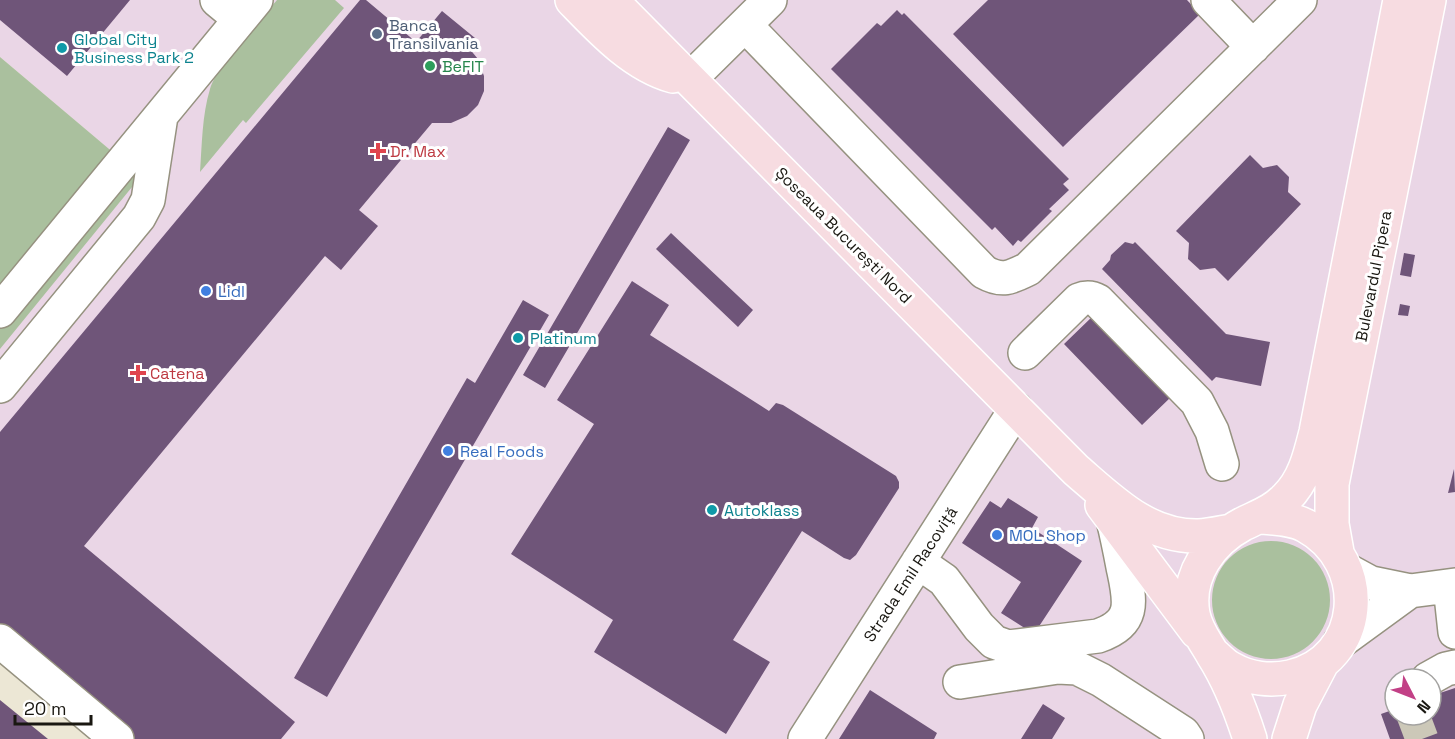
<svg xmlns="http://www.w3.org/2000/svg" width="1455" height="739" font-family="'Space Grotesk',sans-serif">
<rect width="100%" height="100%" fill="#ece7d5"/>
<!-- commercial -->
<path fill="#ead6e6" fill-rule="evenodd" d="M0 0H1455V739H97L0 658V311L123 161 0 57ZM1395 679H1431V715H1395Z"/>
<!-- green -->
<path fill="#aac09e" d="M277 0H335L344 8 246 123 243 120 200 172C202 145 202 115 210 89 217 64 259 21 277 0Z
M0 57 141 176 0 349Z
M1212 600a59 59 0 1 1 118 0a59 59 0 1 1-118 0Z"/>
<!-- building -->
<path fill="#6f5579" d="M0 0H130L67 76 0 20Z
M360 0H366L416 42 442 11 475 38 468 47 478 59 484 76V91L478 105 467 116 451 123H432L359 210 378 226 341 270 325 256 84 546 295 722 281 739H131L0 630V432Z
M988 0H1187L1200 14 1063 147 953 34Z
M897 10 902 15 904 13 1069 179 1063 184 1069 190 1049 209 1052 211 1021 242 1018 240 1013 246 995 227 992 230 831 69 877 23 881 26Z
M668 127 690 140 545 388 523 375Z
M1250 155 1263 168 1277 165 1289 177 1288 192 1301 204 1228 281 1215 268 1200 270 1188 259 1189 243 1176 231Z
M671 233 753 310 738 327 656 249Z
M1125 242 1133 244 1135 242 1226 334 1270 342 1261 386 1216 377 1212 381 1102 269 1110 260 1111 255Z
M1404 253 1415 255 1411 277 1400 275Z
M632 281 669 305 650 335 769 411 776 403 783 405 896 476 899 482V488L856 555 850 560 844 558 802 531 733 640 770 662 726 734 594 652 613 620 511 554 594 424 557 400Z
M523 300 549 315 327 697 294 678 467 378 475 383Z
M1400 304 1410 306 1408 316 1398 315Z
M1094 315 1172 396 1142 425 1064 344Z
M1454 469 1455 492 1448 493Z
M1008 498 1038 517 1032 528 1082 561 1034 634 1001 613 1021 582 962 543 990 501 1001 508Z
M1455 688V739H1390L1381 714 1395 709V715H1431V696Z
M870 690 937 733 934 739H839Z
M0 700 48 739H0Z
M1043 704 1065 718 1052 739H1021Z"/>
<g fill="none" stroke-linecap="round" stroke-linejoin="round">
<!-- minor-tunnel -->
<path stroke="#ccc8b8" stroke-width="33" stroke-dasharray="33 16" stroke-linecap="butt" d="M1413 715 1422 739"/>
<!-- minor casing -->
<g stroke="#969280" stroke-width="36">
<path id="minor" d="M217 0 240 19
M1208 0 1253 47
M745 25 984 272C1002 282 1010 278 1028 269L1300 0
M690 79 770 0
M0 311 256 0
M1025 353 1079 300C1086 297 1091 297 1098 301L1197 402 1212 431 1222 464
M0 386 139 217 148 200 161 116
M918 562 944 580 979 627 994 642 1008 647 1098 636C1137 623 1130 600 1123 567 1120 551 1117 536 1113 520
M1347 570 1371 583 1410 591 1455 585
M1450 586 1455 632
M0 641 117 739
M1340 642 1410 591
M1428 679 1446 669 1455 667
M960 682 1058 667 1077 668 1101 680 1183 733 1187 739
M805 739 1016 409"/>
</g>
<!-- major casing -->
<g stroke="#fff" stroke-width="36">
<path id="major" d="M572 0C600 29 633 65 673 76
M611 0 1076 470C1112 501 1147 537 1198 536 1208 536 1220 533 1231 531
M1102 505 1197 632
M1337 552 1332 524V484L1429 0
M1214 655C1220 660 1225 666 1232 669 1249 679 1271 681 1290 677 1365 660 1372 562 1306 526 1293 519 1276 518 1261 517
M1250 739C1241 711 1229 680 1213 655 1205 641 1196 630 1193 614 1186 575 1211 541 1243 524 1259 516 1274 511 1286 498 1304 481 1310 456 1316 432L1400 0
M1289 739 1300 705 1322 663"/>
</g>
<!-- minor -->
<use href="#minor" stroke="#fff" stroke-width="33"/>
<!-- major -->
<use href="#major" stroke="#f7dce1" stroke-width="33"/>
</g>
<!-- markers -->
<circle fill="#5c6f8a" stroke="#fff" stroke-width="2" cx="377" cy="34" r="6"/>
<g fill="#0f9aa8" stroke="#fff" stroke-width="2">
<circle cx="62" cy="48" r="6"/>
<circle cx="518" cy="338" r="6"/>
<circle cx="712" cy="510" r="6"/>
</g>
<circle fill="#2e9e5b" stroke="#fff" stroke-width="2" cx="430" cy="66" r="6"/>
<g fill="#e0444e" stroke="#fff" stroke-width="2">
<path d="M375 142h6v6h6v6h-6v6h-6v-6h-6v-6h6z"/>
<path d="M135 364h6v6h6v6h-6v6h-6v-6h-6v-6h6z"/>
</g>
<g fill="#3f7fe0" stroke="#fff" stroke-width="2">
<circle cx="206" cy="291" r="6"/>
<circle cx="448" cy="451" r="6"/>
<circle cx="997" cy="535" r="6"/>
</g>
<g text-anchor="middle" stroke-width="6" stroke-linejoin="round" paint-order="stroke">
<!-- service labels -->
<g font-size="16" fill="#4e5e75" stroke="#fff" text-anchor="start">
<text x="389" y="31">Banca<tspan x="389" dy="18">Transilvania</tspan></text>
</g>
<!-- culture labels -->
<g font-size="16" fill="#0d838f" stroke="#fff" text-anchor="start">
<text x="74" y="45">Global City<tspan x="74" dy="18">Business Park 2</tspan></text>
<text x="530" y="344">Platinum</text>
<text x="724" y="516">Autoklass</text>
</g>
<!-- leisure labels -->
<g font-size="16" fill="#27864d" stroke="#fff" text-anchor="start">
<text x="442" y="72">BeFIT</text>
</g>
<!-- health labels -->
<g font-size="16" fill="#be3a42" stroke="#fff" text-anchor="start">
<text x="390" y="157">Dr. Max</text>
<text x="150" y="379">Catena</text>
</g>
<!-- street labels -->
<g font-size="16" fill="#191711" stroke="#fff">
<text transform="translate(844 235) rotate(45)" y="6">Șoseaua București Nord</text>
<text transform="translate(1373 276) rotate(-79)" y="6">Bulevardul Pipera</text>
<text transform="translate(910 574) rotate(-57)" y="6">Strada Emil Racoviță</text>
</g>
<!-- shop labels -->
<g font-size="16" fill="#366cbe" stroke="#fff" text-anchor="start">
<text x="218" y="297">Lidl</text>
<text x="460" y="457">Real Foods</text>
<text x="1009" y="541">MOL Shop</text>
</g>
</g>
<!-- north arrow -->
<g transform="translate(1413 697) rotate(132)"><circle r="28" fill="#ffffff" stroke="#a3a2a0" stroke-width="1.5"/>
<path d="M0-4.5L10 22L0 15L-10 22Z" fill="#c24086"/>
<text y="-9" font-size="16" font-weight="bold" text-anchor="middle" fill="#191711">N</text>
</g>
<!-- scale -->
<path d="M15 715v9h76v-9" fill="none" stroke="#191711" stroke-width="3"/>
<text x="24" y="715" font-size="18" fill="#191711" stroke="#ffffff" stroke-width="4.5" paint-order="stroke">20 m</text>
</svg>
